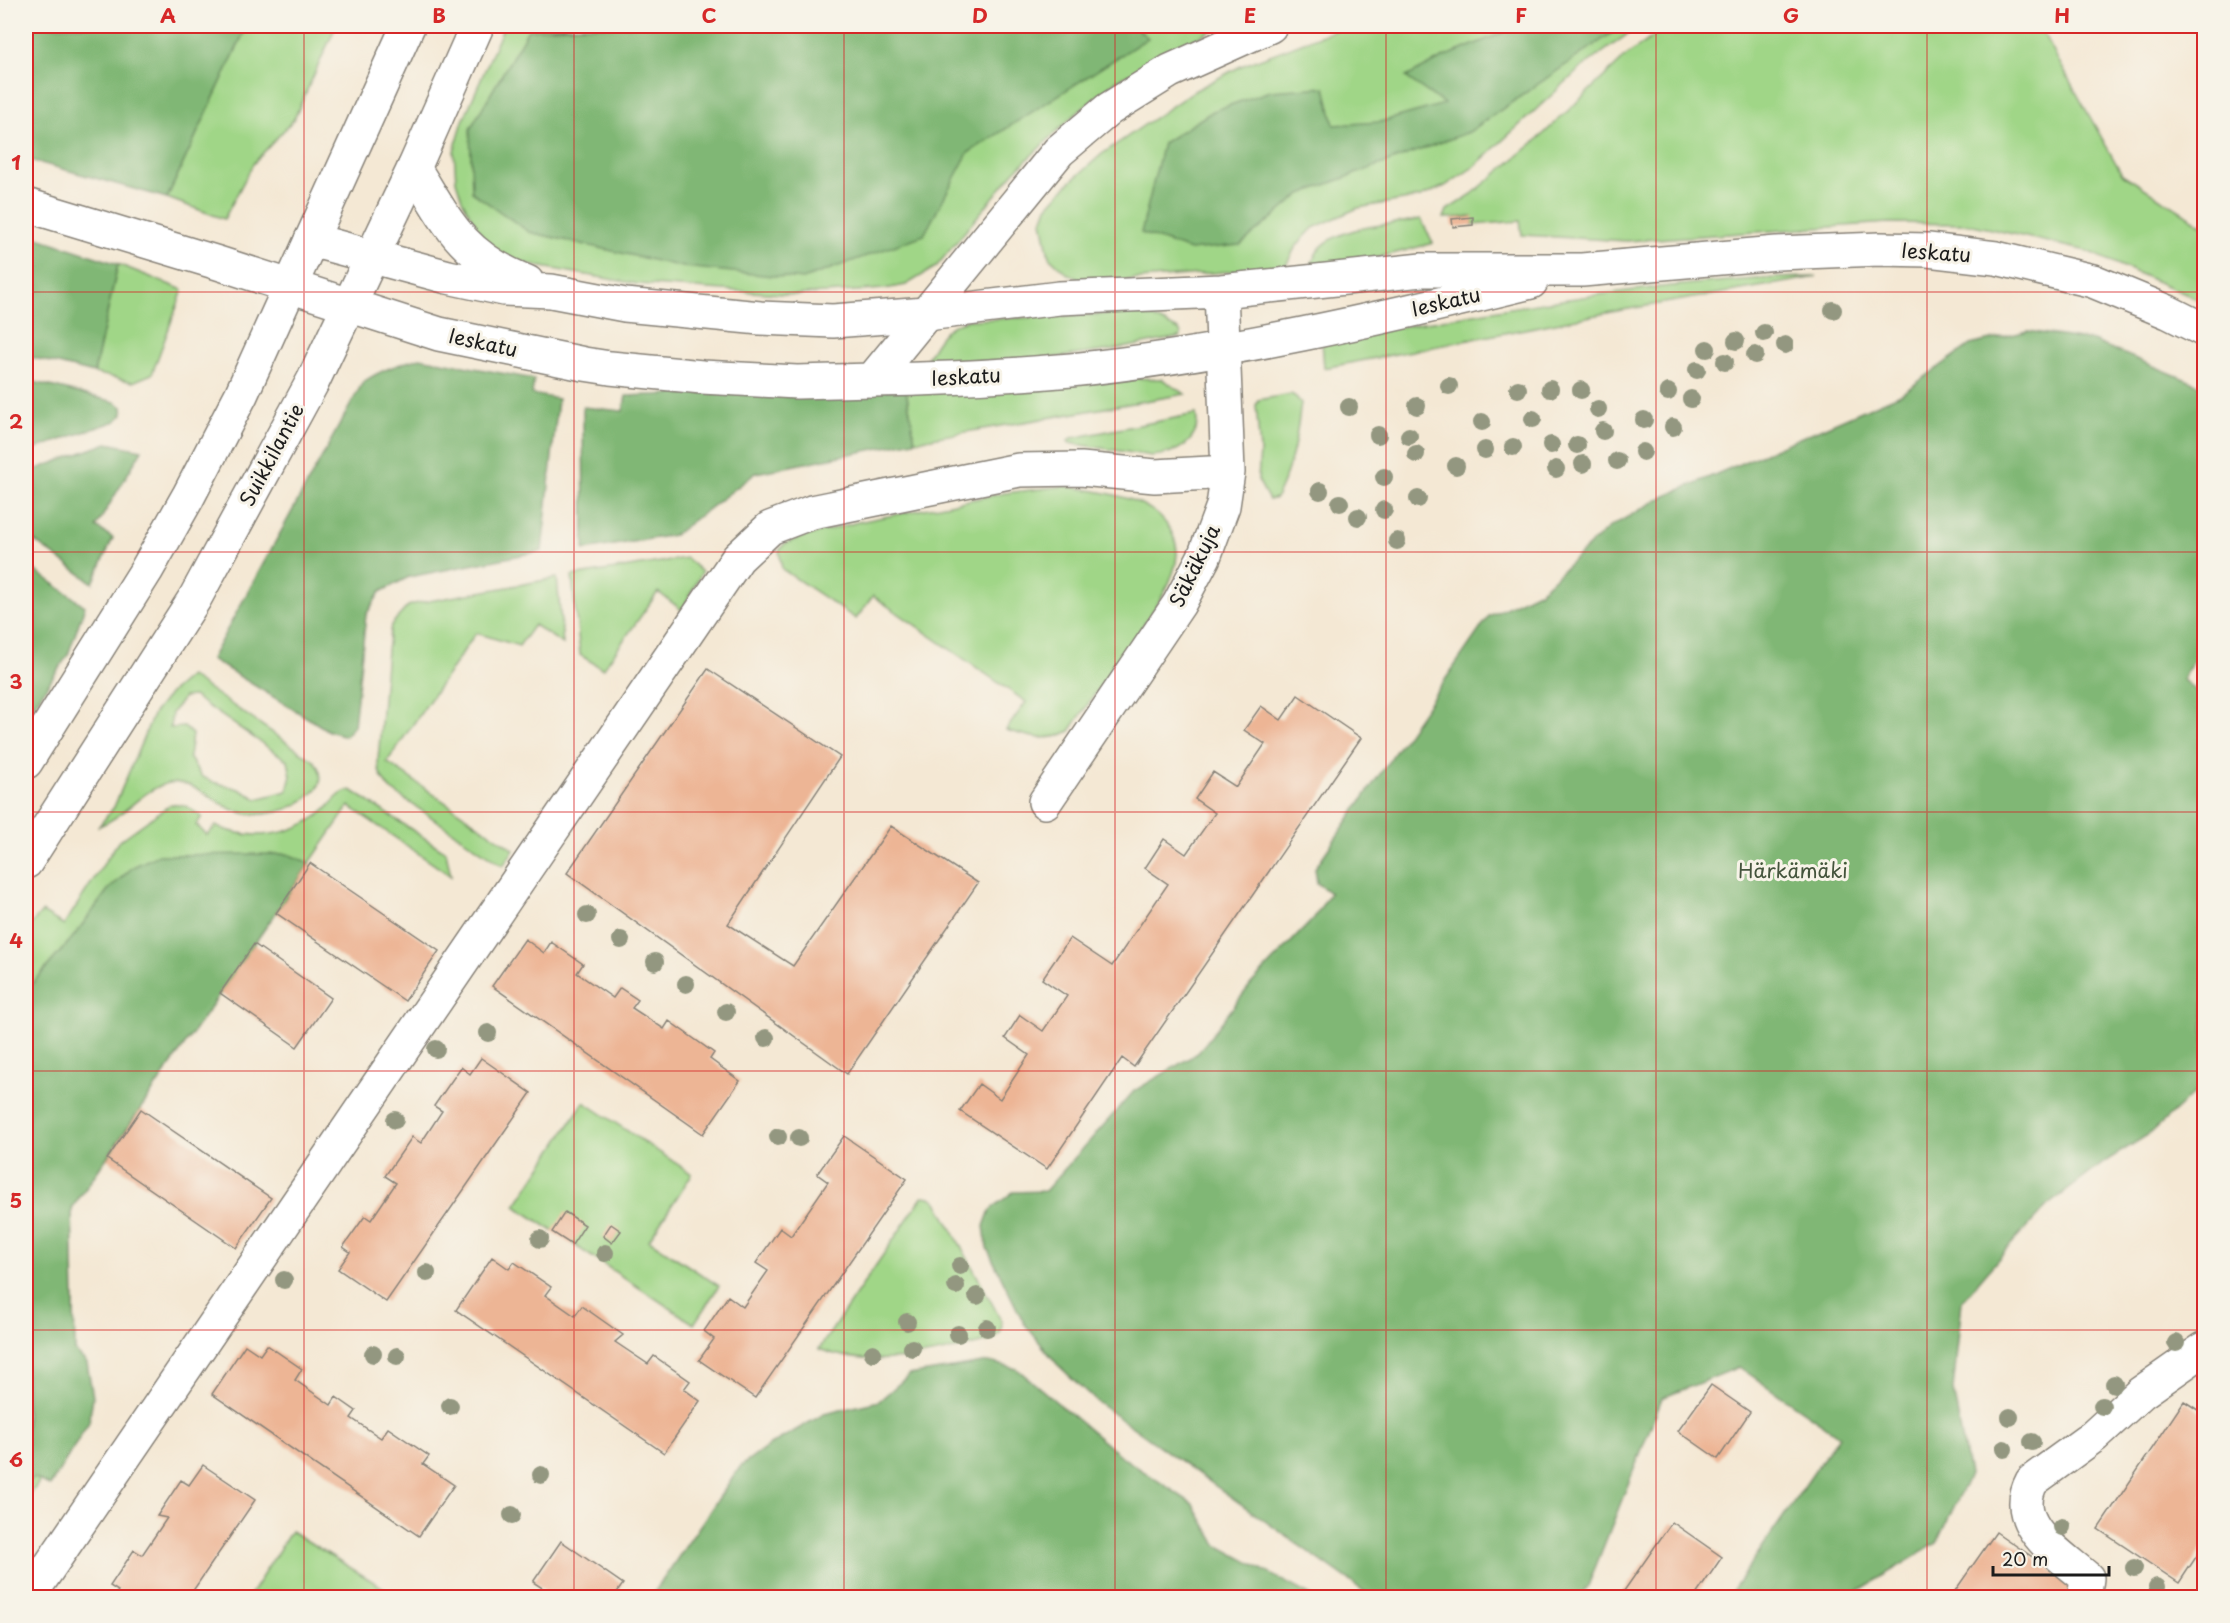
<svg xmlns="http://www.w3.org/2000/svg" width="2230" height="1623" font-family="'Playpen Sans',sans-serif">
<rect width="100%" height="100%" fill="#f7f3e8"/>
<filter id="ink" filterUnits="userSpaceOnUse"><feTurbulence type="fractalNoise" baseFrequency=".0167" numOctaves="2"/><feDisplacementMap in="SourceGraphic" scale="12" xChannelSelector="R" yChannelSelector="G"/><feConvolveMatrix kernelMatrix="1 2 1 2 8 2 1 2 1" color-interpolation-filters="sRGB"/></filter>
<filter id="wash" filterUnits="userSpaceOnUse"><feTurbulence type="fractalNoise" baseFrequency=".008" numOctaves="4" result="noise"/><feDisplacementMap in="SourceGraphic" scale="24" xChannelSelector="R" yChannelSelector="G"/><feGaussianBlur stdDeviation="1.35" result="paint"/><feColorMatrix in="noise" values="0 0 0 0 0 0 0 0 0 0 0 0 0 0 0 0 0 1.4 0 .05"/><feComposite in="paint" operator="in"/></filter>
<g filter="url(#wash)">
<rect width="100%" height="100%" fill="#f4e8d4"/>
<!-- green -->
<path fill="#a0d687" stroke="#5e7952" stroke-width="1.5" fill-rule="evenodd" d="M247 26H336L294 119 253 164 224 219 167 198Z
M504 26H1220L1116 81 1071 118 1014 172 936 267 906 285 885 289 794 295 637 284 531 265 505 257 485 242 462 200 456 181 454 151 463 121Z
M1346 26H1639L1581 68 1475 166 1445 186 1420 197 1358 208 1313 228 1296 246 1285 267 1103 282H1084L1066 273 1049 257 1042 221 1047 207 1069 183 1102 154 1194 91 1241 66Z
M1668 26H2039L2122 174 2204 226V302L2087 251 1969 224 1888 223 1627 241 1522 235 1520 221 1473 225 1472 217 1444 218 1447 210 1472 194 1537 140 1626 56Z
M1421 219 1433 243C1393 254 1353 266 1311 265 1314 259 1316 252 1320 248 1342 225 1391 225 1421 219Z
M118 264 183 290 152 374 133 382 94 373Z
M1817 277 1617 311 1324 368 1322 341C1485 312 1652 279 1817 277Z
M1133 313 1152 317 1179 330 1181 334 1180 337 1112 350 1044 359 929 364 928 356C940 337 945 325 968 320Z
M1131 378 1162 379 1185 394 915 441 906 390Z
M1291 394 1296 397 1301 403C1296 441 1293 463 1276 498L1269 500 1258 480 1260 451 1256 405 1258 400Z
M1196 414C1202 442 1176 454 1152 456L1069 443 1068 441 1072 438Z
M1065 486C1093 491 1130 494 1153 511 1167 521 1177 537 1177 554 1176 586 1142 625 1125 651 1106 677 1088 704 1070 731 1048 743 1029 737 1006 730L1026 702 873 596 856 619 782 569 779 551 784 544 799 538 858 522 1005 493Z
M686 558 702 572 682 610 658 592 603 669 580 655 572 576Z
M557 578 563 644 534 625 519 646 476 633 387 762 514 850 503 866 390 789C383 780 378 773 378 761L387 650 391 625 408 606 418 603Z
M190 676 314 761C321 770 324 780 316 790 305 801 291 809 276 812 262 815 250 816 236 811 214 803 194 779 169 783 142 789 125 817 99 826L114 807 154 713 170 693ZM193 696 288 761 291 776 287 791 257 799 239 789 213 782 201 776 189 757 192 734 184 727 170 728 172 713 184 697Z
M351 790 446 852 451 876 349 806 72 1208 76 1428 26 1501V1007L108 890 74 936 26 991V930L42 912 64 925 118 842 171 804 186 806 202 817 196 825 207 835 216 826C252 842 292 836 323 812 333 804 337 792 351 790Z
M584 1102 692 1174 649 1240 719 1286 694 1324 515 1206Z
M923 1196 931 1197 937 1202 1001 1320C1003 1331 1001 1335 990 1341 936 1354 873 1371 819 1349Z
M291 1531 398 1597H249Z"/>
<!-- forest -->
<path fill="#80b774" stroke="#4e6a48" stroke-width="1.5" d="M26 26H247L167 198 26 159Z
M580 26H974L977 28 990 26H1134L1148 38 968 153 924 235 803 279 683 267 529 232 472 192 470 129 528 30Z
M1519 26H1622L1469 132 1301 194 1240 245 1190 250 1141 233 1163 143 1213 111 1270 91 1325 87 1334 125 1380 122 1444 104 1406 77 1444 57Z
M26 234 118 264 94 373 26 356Z
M2028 331 2093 341 2204 387V645L2182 679 2204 697V1084L2151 1133 2106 1161 2047 1206 2005 1251 1962 1301 1953 1390 1969 1475 1937 1543 1853 1594 1843 1597H1728L1839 1436 1739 1367 1662 1398 1588 1586 1580 1597H1372L1097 1402 1057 1364 1024 1323 987 1248 984 1226 990 1210 1013 1192 1045 1191 1134 1091 1198 1053 1251 984 1314 918 1330 893 1317 883 1315 868 1489 616 1540 591 1608 528 1661 498 1901 394 1970 345Z
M420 358 534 379 532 394 558 399 542 551 409 577 380 592 366 615 354 726 345 736 329 731 211 659 363 382C381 370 399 364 420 358Z
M26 380 115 402 122 407 123 414 116 421 26 452Z
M906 390 915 441 756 473 674 535 584 550 583 407 623 411 626 396 724 392Z
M107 443 142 450 96 527 113 538 93 583 26 535V473Z
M26 564 85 606 68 655 26 717Z
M287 854 310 863 72 1208 75 1351 87 1363 93 1397 89 1422 50 1486 35 1478 26 1483V991L74 936 108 890 133 867 158 855Z
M989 1362 1017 1369 1122 1457 1193 1504 1217 1545 1313 1597H651L740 1467 770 1445 824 1414 879 1401 909 1375Z"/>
<g id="blocks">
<!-- building -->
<path fill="#edb595" d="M1473 217V225L1453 227 1452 219Z
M708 669 840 757 728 924 793 966 891 826 978 883 847 1074 567 873Z
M1298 695 1361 738 1134 1067 1122 1058 1047 1169 960 1111 979 1084 1000 1099 1029 1055 1005 1038 1020 1015 1043 1031 1067 996 1042 979 1070 938 1112 966 1168 884 1145 868 1164 839 1186 854 1215 813 1195 799 1213 772 1236 787 1265 744 1244 730 1261 706 1281 720Z
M310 863 439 951 405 1001 276 913Z
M525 939 544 953 551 942 583 964 577 973 613 998 620 988 638 1000 632 1008 664 1029 669 1021 714 1053 710 1059 740 1081 703 1134 492 986Z
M254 944 331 998 297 1047 220 993Z
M481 1058 531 1093 386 1302 338 1269 350 1252 343 1247 365 1216 371 1220 396 1183 385 1176 412 1137 421 1143 442 1111 434 1106 461 1067 470 1074Z
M141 1109 271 1198 236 1248 107 1159Z
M844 1136 907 1179 755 1398 699 1360 714 1339 704 1331 728 1296 743 1307 768 1271 756 1263 780 1228 791 1236 828 1182 817 1174Z
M565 1212 585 1225 572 1245 552 1232Z
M611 1224 621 1231 612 1243 603 1236Z
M492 1257 509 1269 514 1262 551 1287 545 1295 575 1316 582 1306 623 1335 615 1342 648 1364 654 1356 690 1381 684 1389 700 1401 664 1453 456 1310Z
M245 1345 260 1355 267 1345 302 1369 295 1380 331 1405 336 1397 356 1411 351 1418 381 1438 388 1428 429 1456 423 1464 454 1485 419 1536 212 1394Z
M1711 1385 1750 1412 1718 1459 1678 1431Z
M2184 1401 2204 1414V1545L2179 1583 2098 1529Z
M203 1465 255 1500 188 1598H113L118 1591 110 1586 134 1550 142 1555 167 1518 157 1516 181 1480 189 1485Z
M1672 1522 1722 1557 1694 1598H1619Z
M1996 1532 2076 1587 2069 1598H1950Z
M561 1541 623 1584 613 1598H539L544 1589 533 1582Z"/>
</g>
</g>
<g filter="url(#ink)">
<use href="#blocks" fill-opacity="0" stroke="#888278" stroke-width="1.5"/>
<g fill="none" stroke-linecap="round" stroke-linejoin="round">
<!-- minor casing -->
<g stroke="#888278" stroke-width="36">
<path id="minor" d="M414 168C448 224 463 257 527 282
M311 240 448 277 504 289 551 291 625 305 760 318 833 321 926 314 1059 298 1221 291 1422 270H1582L1777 253 1880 249 1928 250 1996 258 2093 281 2168 312 2204 330
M872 380C938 379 1005 376 1071 370 1227 354 1380 319 1531 282
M1045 802 1179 604 1204 557 1223 506 1228 472 1221 291
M2085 1593 2087 1578C2058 1553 2009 1524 2032 1481L2094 1436 2141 1393 2204 1349
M28 1598 738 558 770 528 812 512 1019 470 1081 469 1155 476 1228 472"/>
</g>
<!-- major casing -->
<g stroke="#888278" stroke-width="36">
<path id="major" d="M26 205 218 263 439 334 584 364 610 368 702 377 797 382 872 380 1059 151 1109 109 1170 71 1270 26
M26 762 146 571 188 497 241 395 408 26
M26 862 195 598 313 381 414 168 477 26"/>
</g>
<!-- minor -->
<use href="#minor" stroke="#fff" stroke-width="33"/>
<!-- major -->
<use href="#major" stroke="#fff" stroke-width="33"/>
</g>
<!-- trees -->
<g fill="#939780">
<circle cx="1833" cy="310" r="9"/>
<circle cx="1764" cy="333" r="9"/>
<circle cx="1736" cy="341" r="9"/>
<circle cx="1785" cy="345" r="9"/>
<circle cx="1707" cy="349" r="9"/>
<circle cx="1755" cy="355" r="9"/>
<circle cx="1725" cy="362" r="9"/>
<circle cx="1697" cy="370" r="9"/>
<circle cx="1449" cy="386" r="9"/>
<circle cx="1518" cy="389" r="9"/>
<circle cx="1550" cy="389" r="9"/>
<circle cx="1581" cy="390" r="9"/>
<circle cx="1668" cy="392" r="9"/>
<circle cx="1691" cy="399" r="9"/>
<circle cx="1417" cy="406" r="9"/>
<circle cx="1349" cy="407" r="9"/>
<circle cx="1598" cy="409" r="9"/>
<circle cx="1533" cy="419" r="9"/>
<circle cx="1644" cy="420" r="9"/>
<circle cx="1482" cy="422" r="9"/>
<circle cx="1673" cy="427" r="9"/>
<circle cx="1603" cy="431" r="9"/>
<circle cx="1378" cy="435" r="9"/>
<circle cx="1409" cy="436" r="9"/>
<circle cx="1551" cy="445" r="9"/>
<circle cx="1577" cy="445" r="9"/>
<circle cx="1513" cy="447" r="9"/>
<circle cx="1485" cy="450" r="9"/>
<circle cx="1643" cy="452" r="9"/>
<circle cx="1416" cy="454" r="9"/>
<circle cx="1617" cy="461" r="9"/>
<circle cx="1583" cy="464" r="9"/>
<circle cx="1456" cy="466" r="9"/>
<circle cx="1556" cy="469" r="9"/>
<circle cx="1384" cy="477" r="9"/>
<circle cx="1320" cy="491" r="9"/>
<circle cx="1418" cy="499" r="9"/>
<circle cx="1340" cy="503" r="9"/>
<circle cx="1384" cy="510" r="9"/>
<circle cx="1358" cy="517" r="9"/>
<circle cx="1397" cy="541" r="9"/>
<circle cx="587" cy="915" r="9"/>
<circle cx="621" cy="940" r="9"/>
<circle cx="655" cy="962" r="9"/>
<circle cx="686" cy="984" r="9"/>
<circle cx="726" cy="1012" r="9"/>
<circle cx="488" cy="1033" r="9"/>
<circle cx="766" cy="1038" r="9"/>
<circle cx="436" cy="1049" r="9"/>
<circle cx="395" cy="1120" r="9"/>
<circle cx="778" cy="1137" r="9"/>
<circle cx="799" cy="1138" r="9"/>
<circle cx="540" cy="1239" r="9"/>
<circle cx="605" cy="1253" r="9"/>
<circle cx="960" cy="1266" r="9"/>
<circle cx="427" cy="1273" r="9"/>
<circle cx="284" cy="1280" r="9"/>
<circle cx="956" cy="1286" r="9"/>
<circle cx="977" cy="1296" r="9"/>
<circle cx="907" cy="1322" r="9"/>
<circle cx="987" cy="1328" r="9"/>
<circle cx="958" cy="1334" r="9"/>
<circle cx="2176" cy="1343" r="9"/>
<circle cx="912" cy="1348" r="9"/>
<circle cx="873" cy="1353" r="9"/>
<circle cx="373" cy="1354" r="9"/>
<circle cx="397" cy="1356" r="9"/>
<circle cx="2114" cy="1384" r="9"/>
<circle cx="450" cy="1406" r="9"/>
<circle cx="2102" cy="1406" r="9"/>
<circle cx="2010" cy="1417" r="9"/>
<circle cx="2032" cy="1442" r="9"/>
<circle cx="2004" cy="1449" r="9"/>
<circle cx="541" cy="1475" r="9"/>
<circle cx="512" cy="1515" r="9"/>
<circle cx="2062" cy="1527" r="9"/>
<circle cx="2134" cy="1568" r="9"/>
<circle cx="2157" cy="1587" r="9"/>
</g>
</g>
<!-- grid -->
<path fill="none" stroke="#d62828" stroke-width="1.5" stroke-opacity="0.55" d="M304 26V1598M574 26V1598M844 26V1598M1115 26V1598M1386 26V1598M1656 26V1598M1927 26V1598M26 292H2204M26 552H2204M26 812H2204M26 1071H2204M26 1330H2204"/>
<g text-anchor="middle" stroke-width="6" stroke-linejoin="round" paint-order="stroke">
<!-- street labels -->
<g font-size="20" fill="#1c1c1c" stroke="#f7f3e8">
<text transform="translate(1936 253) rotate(4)" y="7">Ieskatu</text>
<text transform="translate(1446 302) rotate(-13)" y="7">Ieskatu</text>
<text transform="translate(483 343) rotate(12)" y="7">Ieskatu</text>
<text transform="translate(966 377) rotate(-3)" y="7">Ieskatu</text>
<text transform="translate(272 455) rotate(-62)" y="7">Suikkilantie</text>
<text transform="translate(1195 566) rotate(-64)" y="7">Säkäkuja</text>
</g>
<!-- park labels -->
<g font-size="20" fill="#44543c" stroke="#f7f3e8">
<text x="1793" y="878">Härkämäki</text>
</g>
</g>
<!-- margin -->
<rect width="2230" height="1623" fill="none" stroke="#f7f3e8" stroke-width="66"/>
<!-- scale -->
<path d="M1993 1566v9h116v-9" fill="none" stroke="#1c1c1c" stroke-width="3"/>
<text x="2002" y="1566" font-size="18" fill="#1c1c1c" stroke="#f7f3e8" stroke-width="4.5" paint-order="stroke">20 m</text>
<rect x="33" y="33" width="2164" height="1557" fill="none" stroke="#d62828" stroke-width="2"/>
<g font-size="20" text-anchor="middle" font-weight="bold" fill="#d62828">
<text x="168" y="23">A</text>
<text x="439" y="23">B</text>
<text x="709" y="23">C</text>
<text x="980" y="23">D</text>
<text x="1250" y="23">E</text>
<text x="1521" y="23">F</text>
<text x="1791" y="23">G</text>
<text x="2062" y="23">H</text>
<text x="16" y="170">1</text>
<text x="16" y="429">2</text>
<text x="16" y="689">3</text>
<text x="16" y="948">4</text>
<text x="16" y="1208">5</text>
<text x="16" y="1467">6</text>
</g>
</svg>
